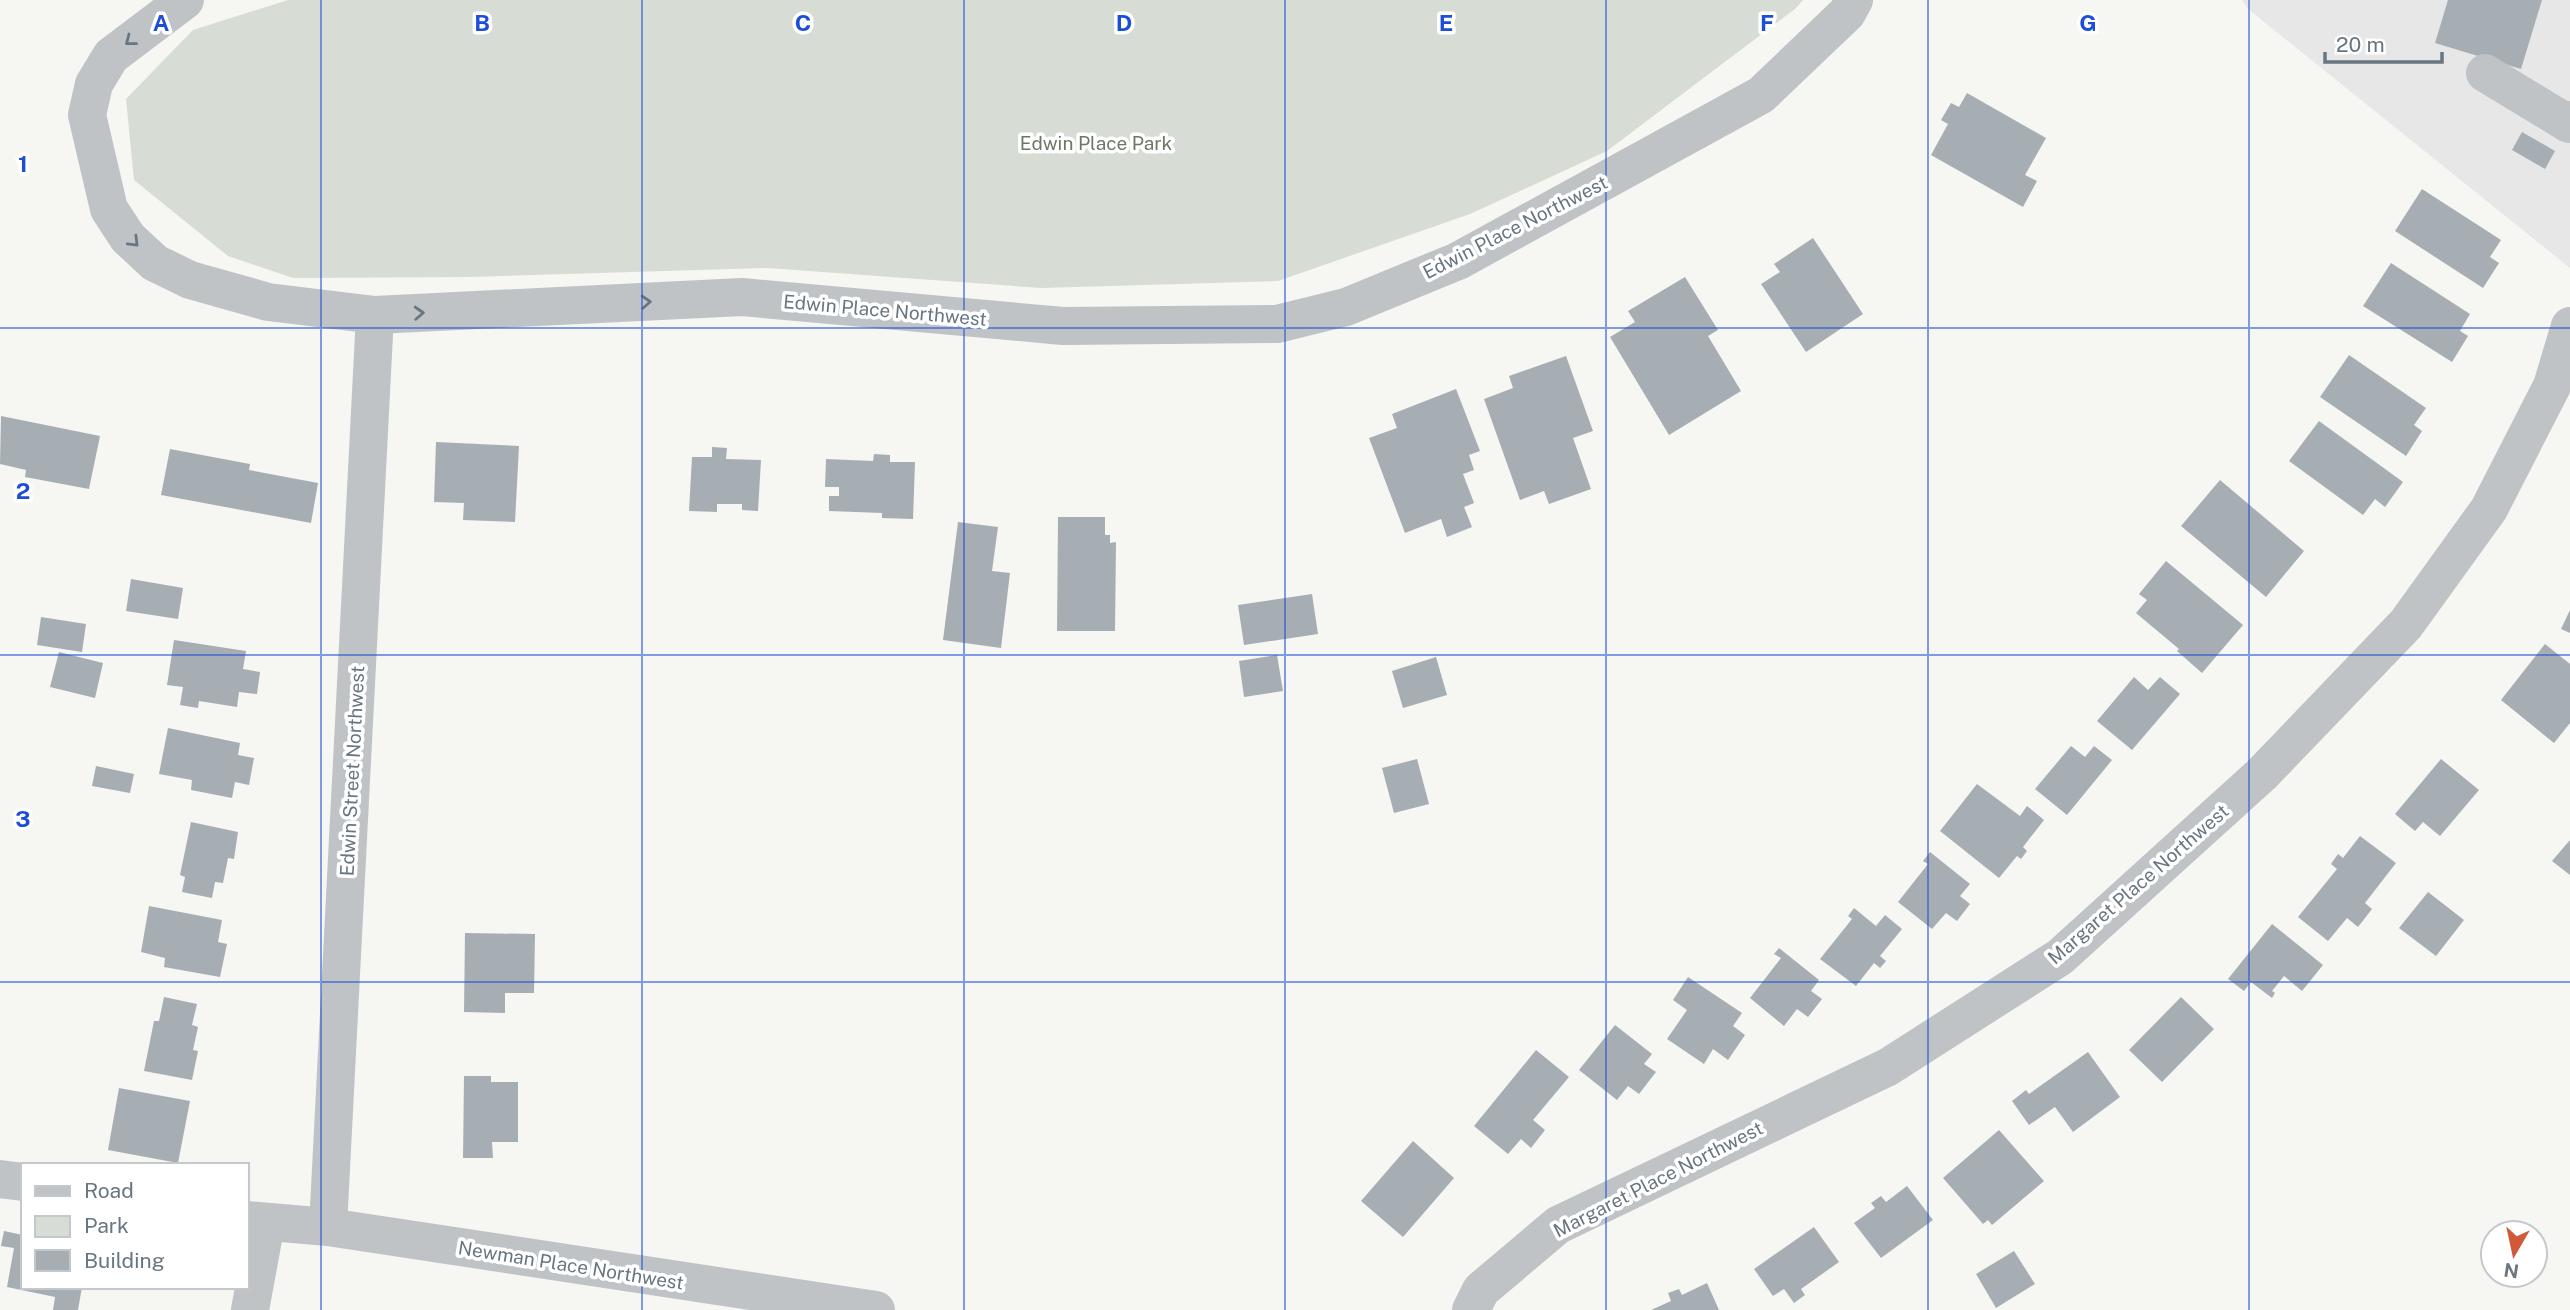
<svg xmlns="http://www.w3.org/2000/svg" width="2570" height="1310" font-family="'Public Sans',sans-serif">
<rect width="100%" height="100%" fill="#f6f6f3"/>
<!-- built -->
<path fill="#e6e7e6" d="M2242 0H2570V268L2248 9Z"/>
<!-- green -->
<path fill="#d7dcd4" d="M288 0H1803L1795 9 1607 151 1470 214 1278 281 1041 288 768 268 468 277 293 278 228 256 134 180 126 99 193 30Z"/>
<!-- building -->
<path fill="#a7aeb3" d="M2448 0H2542L2521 69 2435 43Z
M1967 93 2046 138 2025 175 2037 181 2023 207 1931 155 1948 124 1941 120 1951 103 1959 107Z
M2522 132 2555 151 2545 169 2512 150Z
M2422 189 2501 240 2490 257 2499 263 2483 288 2395 231Z
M1813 238 1863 314 1806 352 1761 284 1780 272 1774 264Z
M2391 263 2470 314 2460 331 2468 336 2452 362 2363 306Z
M1685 277 1718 330 1708 336 1741 391 1669 435 1610 337 1635 322 1628 311Z
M2349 355 2426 408 2414 425 2422 431 2406 456 2320 397Z
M1566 356 1593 431 1573 438 1591 489 1549 504 1544 491 1520 500 1484 399 1513 388 1509 376Z
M1456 389 1480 451 1469 455 1474 470 1463 474 1474 503 1464 507 1472 527 1447 537 1441 519 1405 533 1369 438 1397 428 1392 414Z
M1 416 100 436 89 489 25 477 26 470 0 464Z
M2319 421 2403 482 2385 507 2375 499 2363 515 2289 461Z
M436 442 519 446 515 522 463 520 464 503 434 502Z
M712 447 727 448 726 459 761 460 758 511 742 510V504H717V512L689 511 692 457H712Z
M170 449 250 464 249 470 318 483 311 523 161 495Z
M874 454 890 455V462H915L913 519 882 518V513L829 511V496H839V487H825L826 459 873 461Z
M2220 480 2304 551 2266 597 2181 526Z
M1058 517H1105V535H1110V543L1116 542 1115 631H1057Z
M958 522 998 527 992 571 1010 573 1001 648 943 640Z
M2166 561 2243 625 2202 673 2177 651 2179 649 2136 613 2147 600 2139 594Z
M131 579 183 588 178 619 126 611Z
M1312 594 1318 634 1244 645 1238 605Z
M2570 610V633L2561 629Z
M41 617 86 624 82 652 37 645Z
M174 640 246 651 243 669 260 672 257 694 239 692 237 707 199 701 198 708 180 705 183 687 167 685Z
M2545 644 2570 664V723L2554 743 2501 700Z
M59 652 103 663 95 698 50 687Z
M1277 655 1283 691 1244 697 1239 661Z
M1436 657 1447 695 1403 708 1392 671Z
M2134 677 2148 690 2160 677 2180 694 2132 750 2097 721Z
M168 728 240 743 238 755 254 758 249 785 235 782 232 798 191 790 192 780 159 774Z
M2071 746 2085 757 2094 746 2112 760 2067 815 2035 789Z
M1417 759 1429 804 1394 813 1382 768Z
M2441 759 2479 790 2440 836 2423 822 2415 831 2395 814Z
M96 766 134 774 130 793 92 786Z
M1977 784 2020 816 2027 806 2044 820 2023 847 2027 851 2021 859 2017 856 1999 878 1940 831Z
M191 822 238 832 234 859 228 858 223 883 215 882 212 898 182 892 185 877 180 875Z
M2360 836 2396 863 2365 903 2372 909 2358 927 2347 918 2328 941 2298 917 2337 869 2331 864 2338 854 2343 858Z
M2570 840V875L2552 861Z
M1930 852 1970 884 1960 896 1970 904 1957 921 1946 913 1932 929 1898 902 1928 864 1923 861Z
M2428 892 2464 920 2436 956 2399 928Z
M149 906 222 920 218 942 227 944 220 977 164 967 165 958 141 952Z
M1854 908 1876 926 1885 915 1902 929 1880 956 1886 961 1880 968 1874 963 1856 986 1820 959 1852 919 1848 916Z
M2272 924 2323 965 2302 991 2284 976 2272 991 2275 993 2272 998 2251 982 2244 991 2228 979Z
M465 933 535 934 534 993H505V1013L464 1012Z
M1779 948 1819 980 1811 991 1822 999 1808 1017 1797 1009 1784 1026 1750 998 1781 958 1774 954Z
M1688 977 1742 1013 1733 1026 1745 1035 1728 1060 1713 1049 1704 1064 1667 1039 1687 1010 1673 1000Z
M164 997 197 1004 192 1025 198 1027 193 1050 198 1051 192 1080 144 1071 154 1021H159Z
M2181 997 2214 1029 2162 1082 2129 1050Z
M1615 1025 1652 1054 1644 1064 1656 1072 1639 1094 1628 1086 1617 1100 1579 1070Z
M1536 1050 1569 1077 1533 1120 1545 1130 1531 1148 1521 1139 1508 1154 1474 1126Z
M2088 1052 2120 1097 2073 1132 2055 1107 2029 1125 2012 1101 2026 1090 2029 1094Z
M464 1076H491V1082H518V1142H492L493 1158H463Z
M119 1088 190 1101 178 1163 108 1150Z
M1999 1130 2044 1181 1992 1225 1988 1220 1983 1224 1943 1178Z
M1413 1141 1454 1178 1403 1237 1361 1201Z
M1907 1186 1933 1220 1881 1258 1854 1223 1875 1208 1871 1203 1881 1196 1886 1202Z
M1814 1227 1839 1262 1801 1289 1805 1295 1794 1303 1784 1289 1773 1296 1754 1269Z
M4 1231 23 1235V1287H82L78 1310H53L55 1297 7 1287 14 1248 1 1246Z
M2014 1251 2035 1284 1996 1308 1976 1274Z
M1707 1283 1719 1310H1651L1671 1301 1668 1293 1679 1289 1682 1295Z"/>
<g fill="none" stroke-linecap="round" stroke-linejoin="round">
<!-- minor -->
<path stroke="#bfc3c6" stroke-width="38" d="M185 0 111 56 94 84 87 115 109 209 128 238 155 263 190 280 268 302 375 315 742 297 1063 326 1277 324 1346 307 1458 261 1761 95 1847 13 1854 0
M2485 73 2569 124 2570 120
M0 1179 23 1182
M247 1220 328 1227 876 1310
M328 1227 375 315
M250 1310 266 1223
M1471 1310 1481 1290 1558 1225 1888 1067 2060 957 2262 774 2406 624 2489 509 2552 386 2570 326"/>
</g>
<!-- one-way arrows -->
<defs><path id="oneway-chevron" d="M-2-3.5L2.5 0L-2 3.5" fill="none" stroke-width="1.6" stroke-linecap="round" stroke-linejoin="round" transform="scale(1.75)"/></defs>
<g stroke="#687681">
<use href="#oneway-chevron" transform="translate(130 41) rotate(142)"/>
<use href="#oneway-chevron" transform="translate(134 242) rotate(45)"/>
<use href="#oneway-chevron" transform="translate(646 302) rotate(-3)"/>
<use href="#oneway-chevron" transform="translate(419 313) rotate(-3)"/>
</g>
<!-- grid -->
<path fill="none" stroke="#1d4ed8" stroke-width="2" stroke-opacity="0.55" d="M321 0V1310M642 0V1310M964 0V1310M1285 0V1310M1606 0V1310M1928 0V1310M2249 0V1310M0 328H2570M0 655H2570M0 982H2570"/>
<g text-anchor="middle" stroke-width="7" stroke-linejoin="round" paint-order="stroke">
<!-- park labels -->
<g font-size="19" fill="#6a7966" stroke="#fff">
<text x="1096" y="150">Edwin Place Park</text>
</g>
<!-- street labels -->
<g font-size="19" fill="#687681" stroke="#fff">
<text transform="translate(1515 227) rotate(-27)" y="7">Edwin Place Northwest</text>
<text transform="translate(885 310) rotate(5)" y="7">Edwin Place Northwest</text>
<text transform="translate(352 771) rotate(-87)" y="7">Edwin Street Northwest</text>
<text transform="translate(2138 884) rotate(-41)" y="7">Margaret Place Northwest</text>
<text transform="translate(1658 1179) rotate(-27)" y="7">Margaret Place Northwest</text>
<text transform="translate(571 1265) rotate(9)" y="7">Newman Place Northwest</text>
</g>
</g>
<g font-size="23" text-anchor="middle" font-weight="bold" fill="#1d4ed8" stroke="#fff" stroke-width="7" stroke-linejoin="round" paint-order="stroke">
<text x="161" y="31">A</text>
<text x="482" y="31">B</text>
<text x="803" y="31">C</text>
<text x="1124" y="31">D</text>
<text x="1446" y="31">E</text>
<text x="1767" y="31">F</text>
<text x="2088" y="31">G</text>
<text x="23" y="172">1</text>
<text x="23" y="499">2</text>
<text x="23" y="827">3</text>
</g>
<!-- legend -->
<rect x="21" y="1163" width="228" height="126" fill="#ffffff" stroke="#c3c8cd" stroke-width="2"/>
<rect x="35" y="1186" width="35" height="10" fill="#bfc3c6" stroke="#c3c8cd" stroke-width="2"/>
<text x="84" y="1198" font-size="21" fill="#687681">Road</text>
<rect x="35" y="1216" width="35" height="21" fill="#d7dcd4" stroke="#c3c8cd" stroke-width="2"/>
<text x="84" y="1233" font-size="21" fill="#687681">Park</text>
<rect x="35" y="1250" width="35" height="21" fill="#a7aeb3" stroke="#c3c8cd" stroke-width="2"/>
<text x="84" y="1268" font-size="21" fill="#687681">Building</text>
<!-- north arrow -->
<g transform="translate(2514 1254) rotate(189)"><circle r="33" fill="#ffffff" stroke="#c3c8cd" stroke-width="2"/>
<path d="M0-5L12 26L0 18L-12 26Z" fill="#d15838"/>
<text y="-10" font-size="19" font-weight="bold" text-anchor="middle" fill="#687681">N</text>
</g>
<!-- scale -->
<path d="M2325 52v10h117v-10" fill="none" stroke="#687681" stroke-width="3.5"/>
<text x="2336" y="52" font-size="21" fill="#687681" stroke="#ffffff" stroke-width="5" paint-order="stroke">20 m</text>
</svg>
